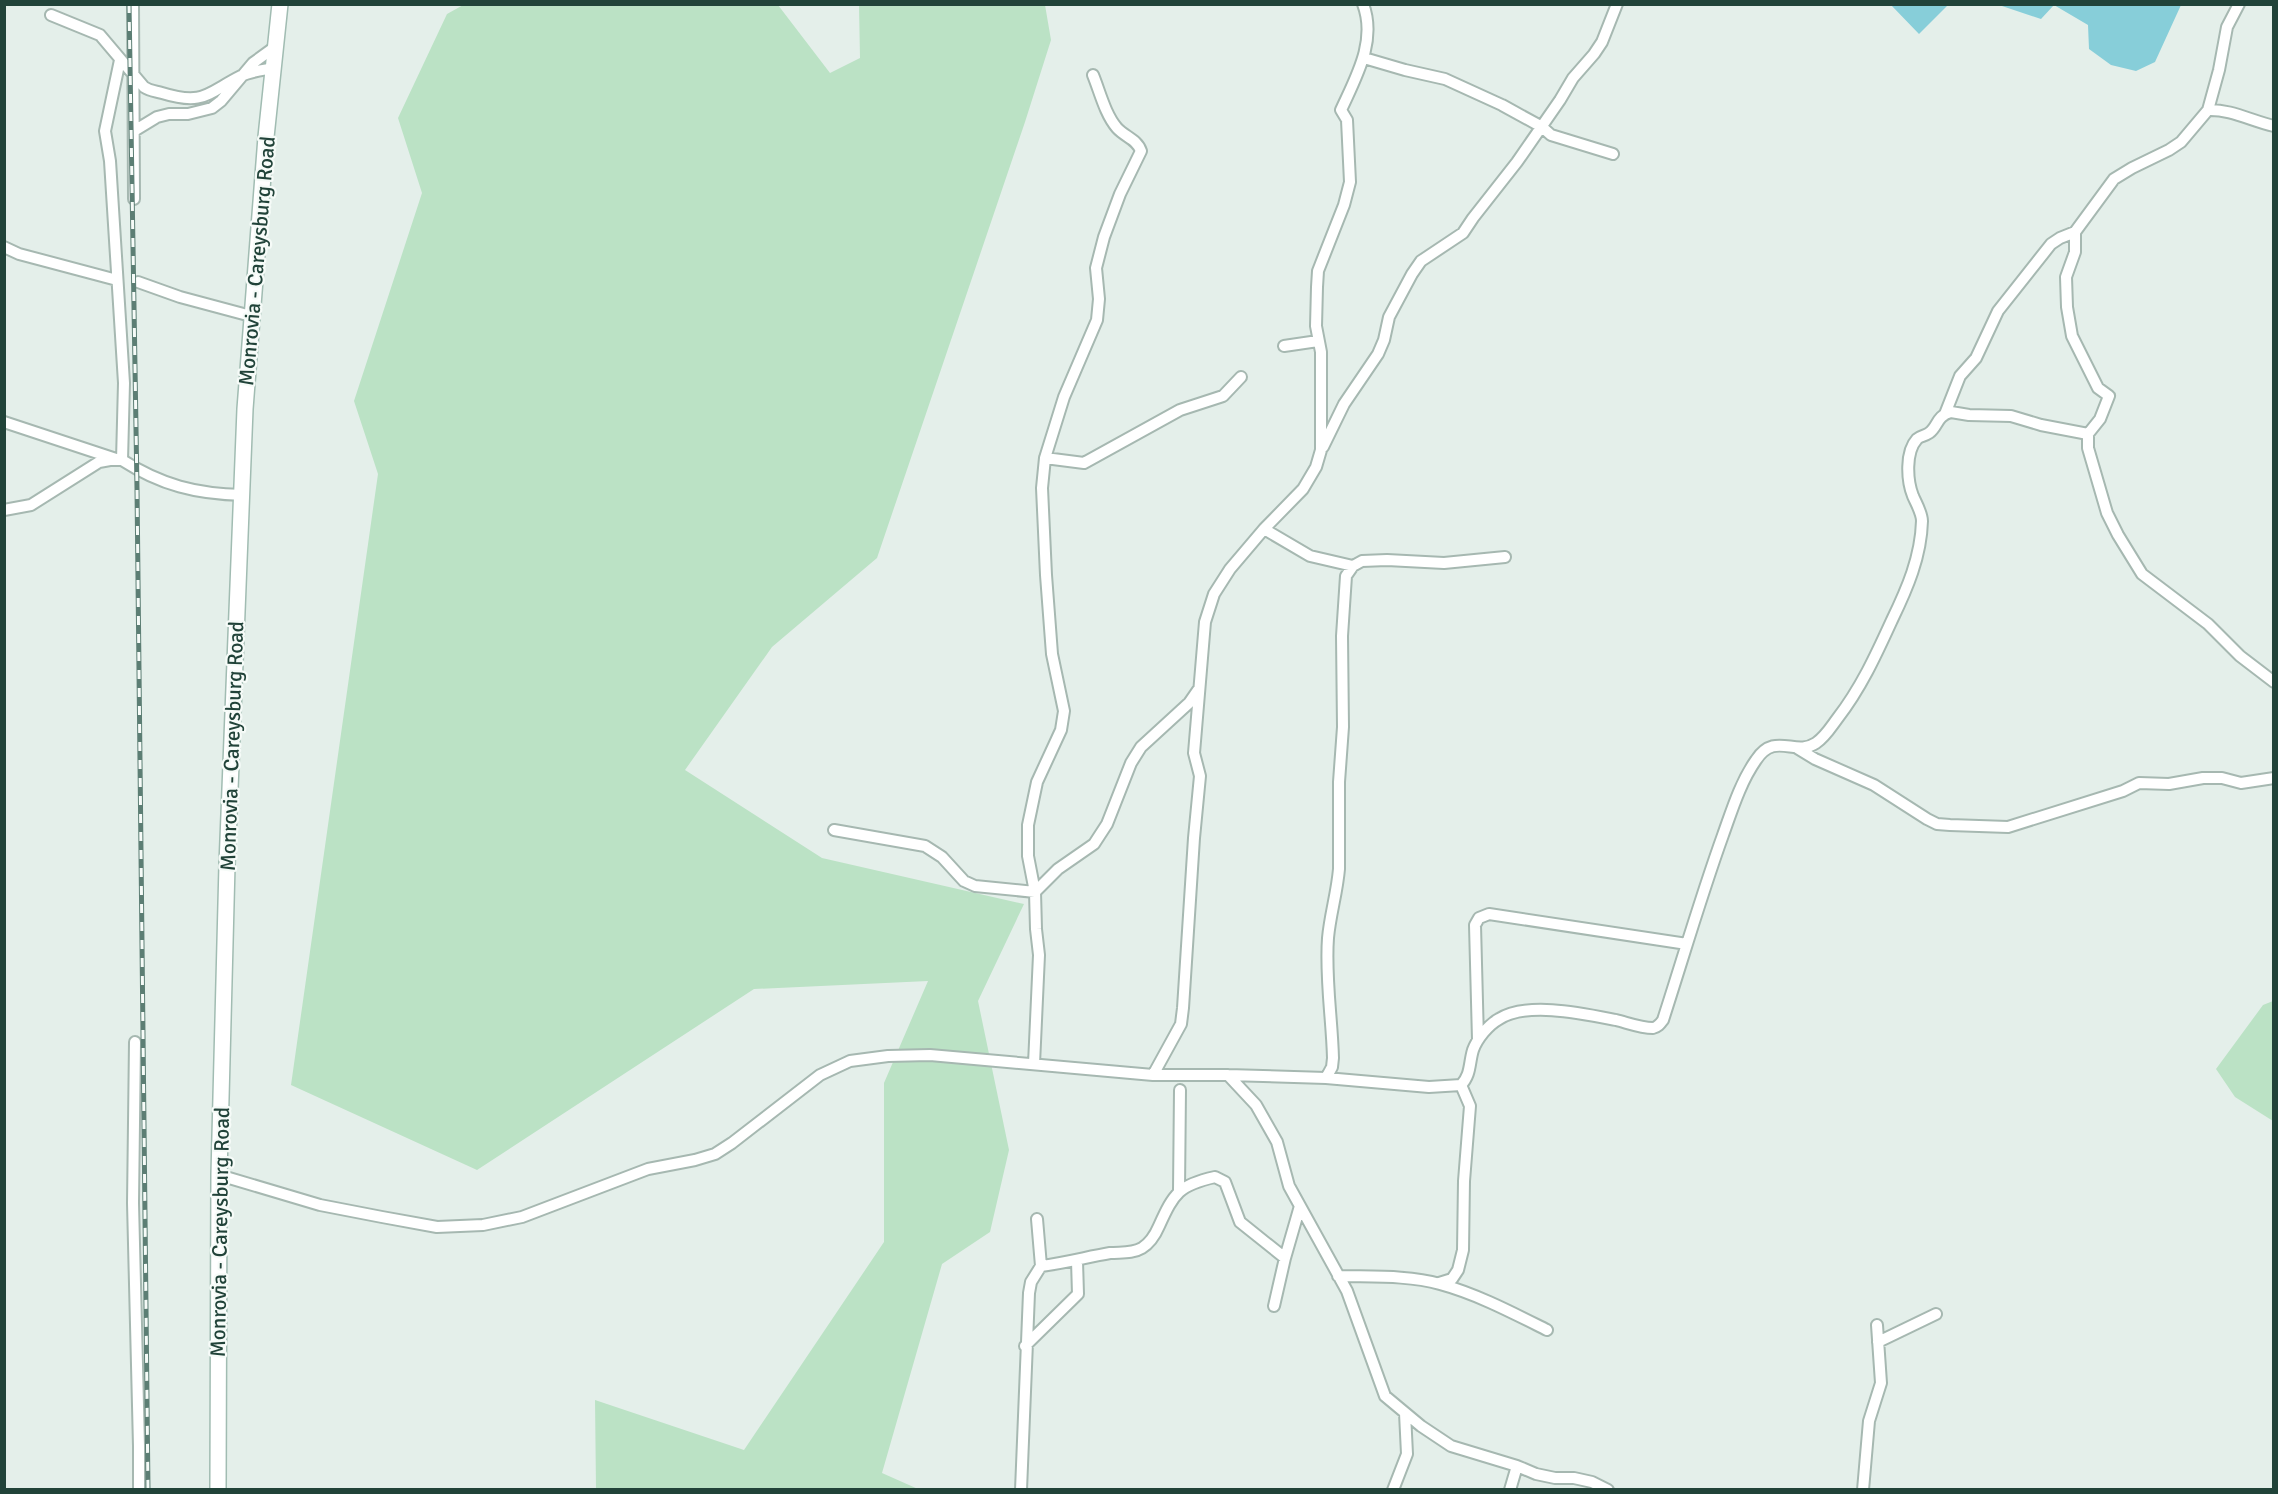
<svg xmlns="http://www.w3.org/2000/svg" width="2278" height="1494" font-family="Signika,sans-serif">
<rect width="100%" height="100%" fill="#e4efea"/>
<!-- green -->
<path fill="#bbe2c5" d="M465 4 778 5 830 73 860 58 859 5H1045L1051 40 1025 122 877 558 772 647 685 770 822 858 1024 904 978 1001 1009 1150 990 1232 942 1264 882 1473 918 1489H596L595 1400 744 1450 884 1242V1083L928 981 754 989 477 1170 291 1085 378 474 354 401 422 193 398 118 447 14Z
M2273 1001V1121L2235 1097 2216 1069 2263 1005Z"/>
<!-- water -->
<path fill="#87ced9" d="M1891 5H1948L1919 34Z
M1999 5H2181L2155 62 2136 71 2111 65 2089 49 2088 25 2054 5 2041 19Z"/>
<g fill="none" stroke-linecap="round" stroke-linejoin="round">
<!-- street casing -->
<g stroke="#a6b8b1" stroke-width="14">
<path id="street" d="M133 4 134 199
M2239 4 2227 27 2219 70 2208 110 2181 142 2169 150 2132 168 2114 179 2075 232V252L2066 277 2067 307 2072 336 2098 388 2109 396 2100 419 2088 434V448L2107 513 2118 535 2142 574 2208 624 2240 656 2274 682
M51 15 100 35 144 87C150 91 155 91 162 93 204 106 207 93 241 76 251 71 264 70 274 68
M1364 58 1405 70 1445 79 1502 105 1542 127 1551 135 1613 154
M120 60 105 131 110 161 124 383 122 460C161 485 196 494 243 495
M2208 110C2230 109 2252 121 2274 126
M134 131 157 117 169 114H188L212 108 221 101 253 63 275 47
M4 247 19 254 117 280
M138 282 180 297 251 316
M1284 346 1318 341
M1945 414 1960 376 1976 358 1998 311 2051 244 2060 238 2075 232
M4 422 116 459
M1323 447 1344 404 1378 354 1384 340 1389 317 1412 274 1421 261 1463 233 1473 218 1517 162 1560 100 1573 78 1594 54 1602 42 1617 4
M1045 458 1084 463 1180 410 1223 396 1241 377
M4 510 31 505 99 462 110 460H122
M1264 529 1310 556 1353 566
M1797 748 1815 759 1874 785 1927 819 1937 824 1950 825 2008 827 2123 791 2139 783 2169 784 2203 778H2222L2241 783 2274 778
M834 830 925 846 942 857 964 881 975 886 1035 892 1058 869 1094 844 1107 824 1131 763 1141 747 1189 703 1198 690
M1478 1040 1475 925 1479 918 1489 914 1687 944
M135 1042 133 1203 139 1446V1490
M1034 1064 1039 955 1036 929 1035 892 1028 856V825L1037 782 1061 730 1064 711 1052 654 1046 575 1042 488 1045 458 1064 397 1097 320 1099 299 1096 268 1104 237 1120 194 1141 151C1137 139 1125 137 1117 128 1105 114 1100 92 1093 75
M1153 1075 1181 1024 1183 1008 1194 838 1200 776 1194 753 1205 622 1214 594 1230 569 1264 529 1303 489 1316 467 1321 450V352L1316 326 1317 287 1318 271 1344 205 1350 182 1347 120 1341 110C1356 77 1377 41 1363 4
M1228 1075 1256 1105 1277 1142 1289 1186 1347 1291 1385 1396 1421 1426 1451 1446 1517 1466 1536 1474 1555 1478H1574L1592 1482 1608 1490
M1326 1078 1332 1067 1333 1058C1332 1018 1325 978 1328 938 1330 915 1337 893 1339 869V782L1343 727 1342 636 1346 576 1353 566 1362 561 1387 560 1444 563 1505 557
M219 1175 320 1205 382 1217 437 1227 483 1225 522 1217 648 1169 695 1160 715 1154 732 1143 820 1075 850 1061 888 1056 930 1055 1153 1075H1228L1326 1078 1429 1087 1461 1085C1471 1075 1469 1063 1473 1050 1477 1039 1488 1025 1499 1019 1527 1001 1585 1014 1616 1020 1628 1023 1641 1028 1653 1028 1658 1027 1660 1024 1663 1020 1683 958 1701 896 1723 835 1732 810 1740 783 1756 760 1775 731 1795 757 1816 743 1825 737 1831 727 1837 719 1861 688 1876 655 1892 620 1907 589 1921 557 1922 521 1922 513 1916 503 1913 496 1907 481 1905 452 1917 439 1920 436 1925 436 1929 433 1938 427 1936 416 1951 412L1969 415 2011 416 2041 425 2088 434
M1179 1190 1180 1090
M1037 1219 1041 1266
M1338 1276C1372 1277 1408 1275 1440 1284 1477 1294 1513 1313 1547 1330
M1439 1283 1452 1279 1458 1270 1463 1250 1464 1181 1470 1106 1461 1085
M1274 1306 1285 1258 1300 1206
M1878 1342 1936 1314
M1025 1346 1078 1294 1077 1261
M1021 1490 1029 1293 1031 1282 1041 1266C1065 1263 1087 1257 1110 1253 1121 1252 1132 1254 1142 1248 1150 1243 1156 1233 1159 1226 1174 1193 1179 1185 1215 1177L1225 1182 1240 1222 1285 1258
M1393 1490 1407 1454 1405 1413
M1510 1490 1517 1466
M1863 1490 1869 1421 1881 1383 1877 1325"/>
</g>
<!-- secondary casing -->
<g stroke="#a1bcb2" stroke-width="18">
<path id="secondary" d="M218 1490 219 1175 227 865 245 409 266 137 280 4"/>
</g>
<!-- street -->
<use href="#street" stroke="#fff" stroke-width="10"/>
<!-- secondary -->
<use href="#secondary" stroke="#fff" stroke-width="15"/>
<!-- rail casing -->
<g stroke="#5c7e74" stroke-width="5">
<path id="rail" d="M129 4 137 488 148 1490"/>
</g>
<!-- rail -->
<use href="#rail" stroke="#f6fbf8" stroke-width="3" stroke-dasharray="9" stroke-linecap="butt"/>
</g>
<g text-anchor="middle" stroke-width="4.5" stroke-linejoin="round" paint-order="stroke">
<!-- street labels -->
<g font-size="21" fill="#214339" stroke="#f6fbf8">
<text transform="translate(257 261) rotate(-85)" y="7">Monrovia - Careysburg Road</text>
<text transform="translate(232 746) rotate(-88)" y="7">Monrovia - Careysburg Road</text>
<text transform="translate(220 1232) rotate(-89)" y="7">Monrovia - Careysburg Road</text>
</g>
</g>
<!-- border -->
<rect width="2278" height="1494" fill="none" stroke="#214339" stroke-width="12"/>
</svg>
